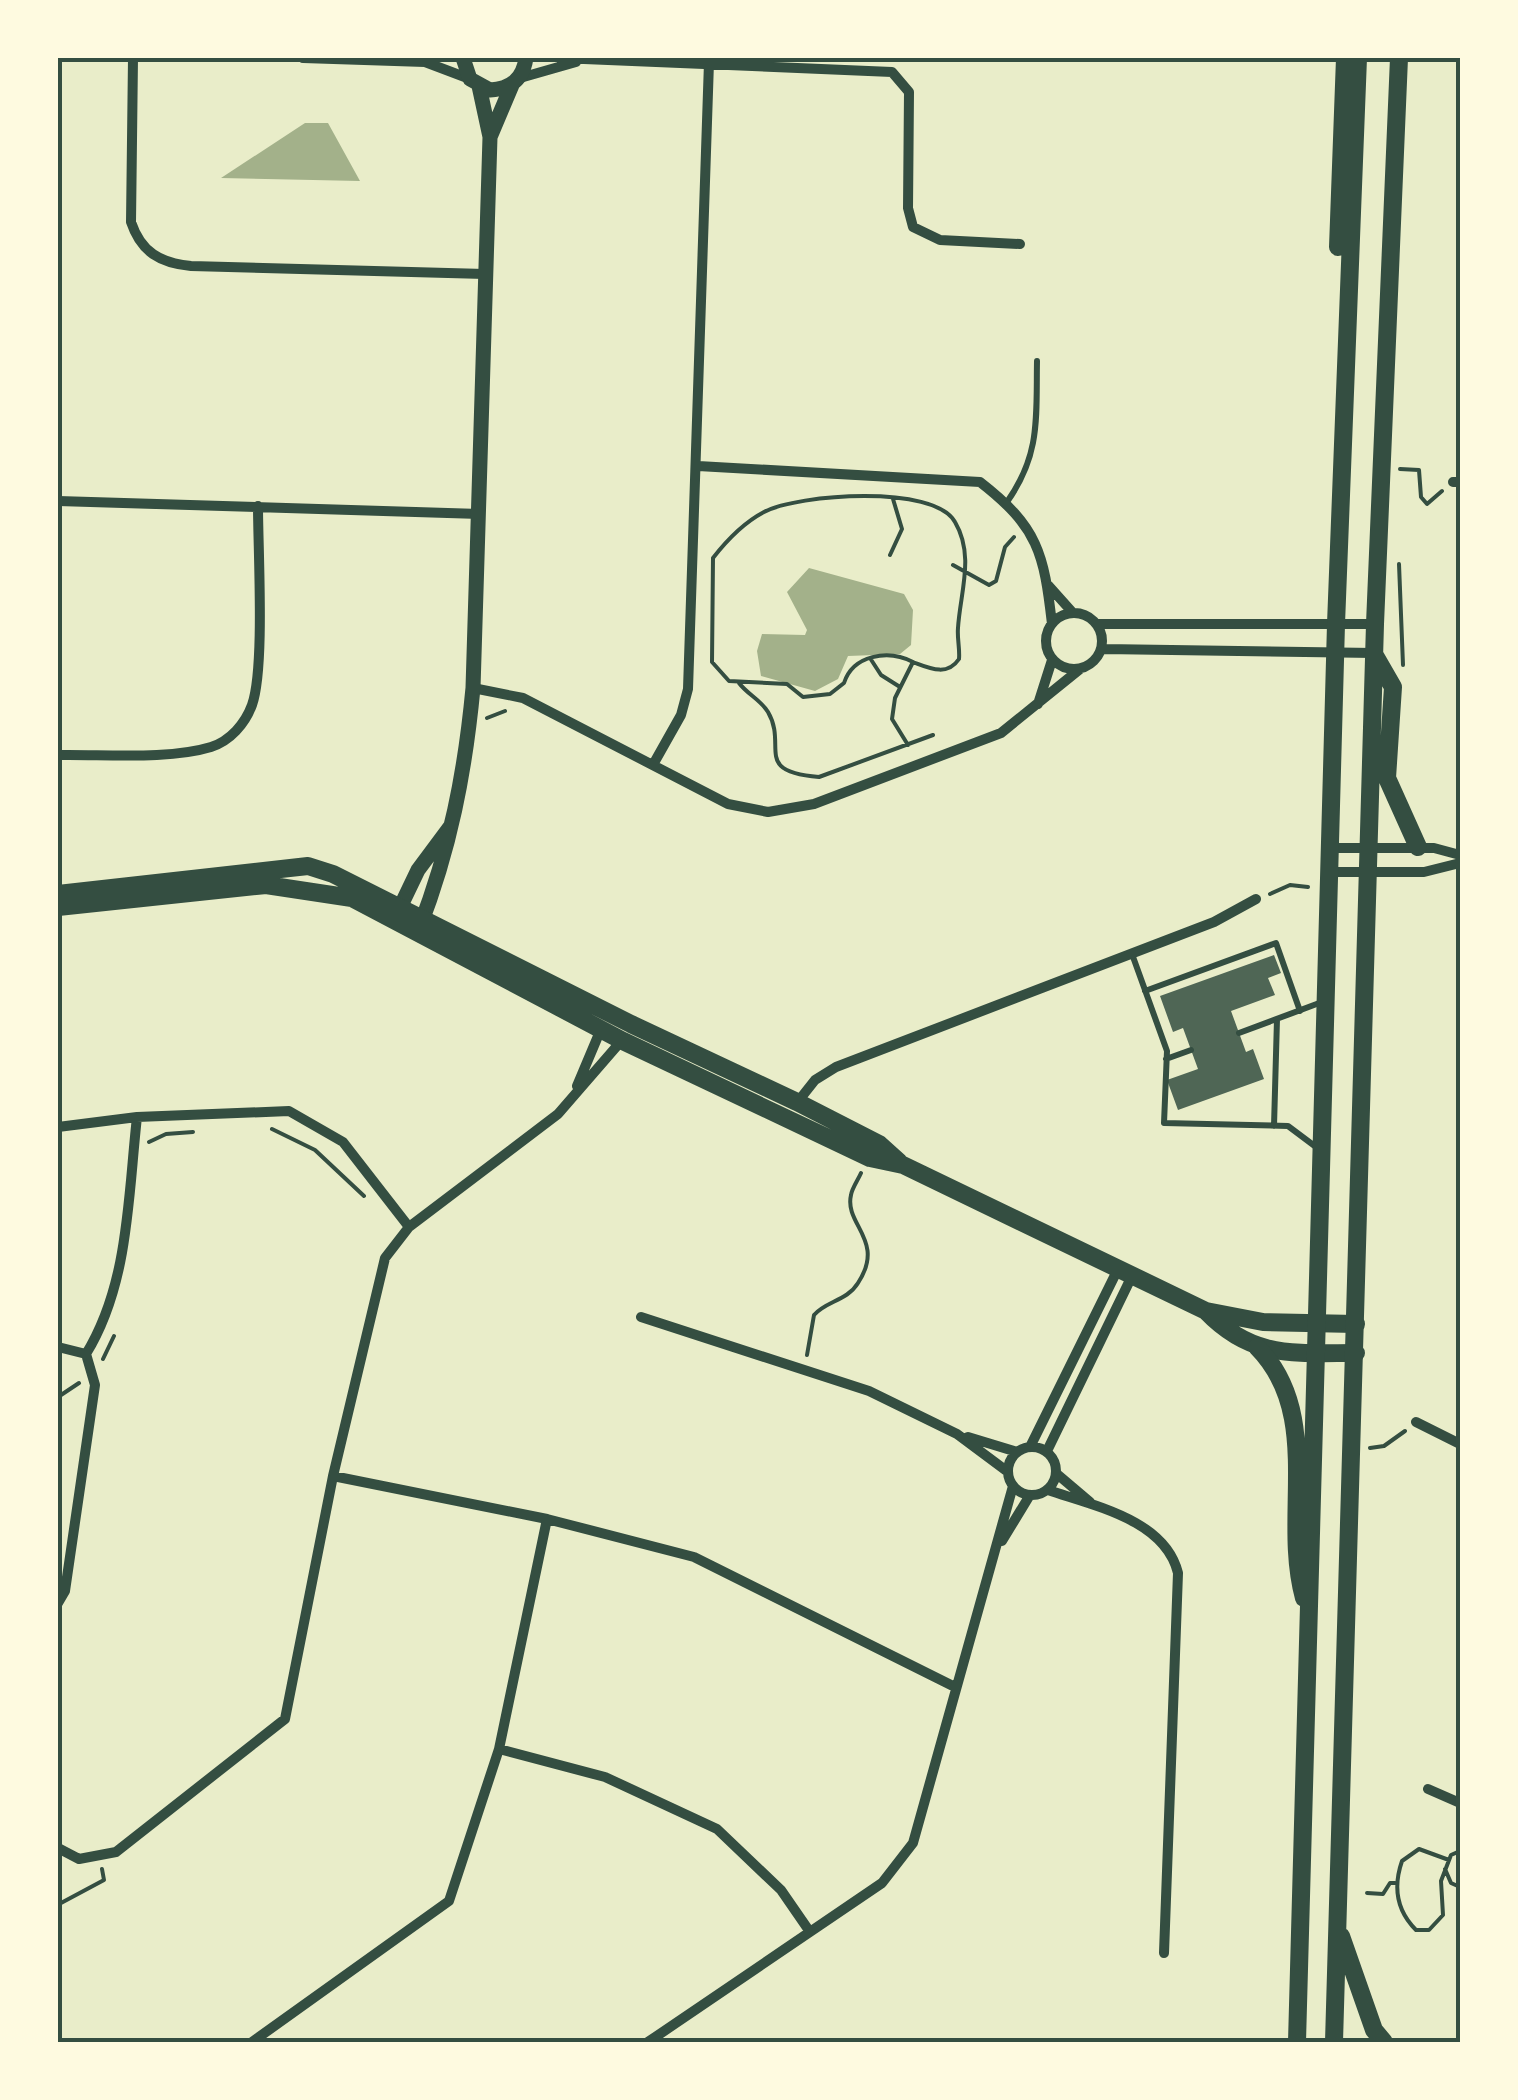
<svg xmlns="http://www.w3.org/2000/svg" width="1518" height="2100" font-family="'Source Sans 3',sans-serif">
<rect width="100%" height="100%" fill="#e9edc9"/>
<!-- water -->
<path fill="#a3b18a" d="M305 123H328L360 181 221 178Z
M809 568 904 594 913 610 911 645 900 654 848 656 838 679 815 691 761 676 757 651 762 634 805 635 807 630 787 592Z"/>
<!-- building -->
<path fill="#4f6655" d="M1274 955 1281 973 1268 978 1275 995 1231 1011 1246 1052 1253 1049 1264 1079 1178 1110 1167 1080 1198 1069 1183 1028 1173 1032 1160 996Z"/>
<g fill="none" stroke-linecap="round" stroke-linejoin="round">
<!-- path -->
<path stroke="#344e41" stroke-width="4" d="M1400 469 1419 470 1421 497 1427 504 1442 491
M890 555 902 529 893 499
M1399 564 1403 665
M953 565 989 585 996 581 1005 547 1014 537
M870 658 881 675 900 687
M739 683C747 694 761 700 768 712 788 746 752 772 819 777L933 735
M487 718 505 711
M908 745 892 719 895 698 913 662C929 668 947 677 959 659 960 649 957 638 958 628 960 593 975 556 955 522 934 484 798 494 764 512 743 523 727 540 713 558L712 662 729 681 787 684 803 697 830 694 844 683C853 655 888 649 913 662
M1270 894 1290 885 1308 887
M272 1129 315 1150 364 1196
M149 1142 166 1134 193 1132
M807 1355 814 1315C826 1301 847 1301 858 1283 886 1240 844 1225 851 1195 852 1188 858 1180 861 1173
M103 1359 114 1336
M58 1397 79 1383
M1370 1448 1384 1446 1405 1431
M1449 1860 1419 1849 1402 1861C1393 1887 1396 1910 1416 1930H1429L1443 1915 1441 1881 1451 1855 1460 1851
M1445 1869 1451 1883 1460 1887
M1367 1893 1383 1894 1390 1883H1395
M61 1903 104 1880 102 1869"/>
<!-- service -->
<path stroke="#344e41" stroke-width="6" d="M1007 502C1041 454 1036 417 1037 361
M1132 954 1167 1051 1164 1123 1288 1126 1316 1147
M1145 991 1276 943 1300 1011
M1239 1033 1322 1002
M1166 1059 1191 1050
M1274 1126 1277 1019"/>
<!-- minor -->
<path stroke="#344e41" stroke-width="10" d="M133 58 131 222C141 252 160 263 191 266L485 274
M303 58 425 62 470 79
M560 58 892 72 909 92 908 208 913 227 940 240 1020 244
M520 78 576 62
M698 466 980 482C1038 527 1044 553 1052 624
M1453 482H1460
M58 501 480 514
M1048 585 1073 613
M1046 641a28 28 0 1 1 56 0a28 28 0 1 1-56 0Z
M1099 624H1375
M1104 649 1374 653
M473 688 523 698 728 804 768 812 814 804 1001 733 1080 669
M1038 704 1052 660
M58 755C102 754 169 760 211 747 230 741 245 724 252 705 265 668 258 552 258 506
M654 763 681 715 688 689 709 62
M1331 848H1434L1460 855
M1330 872H1424L1460 863
M577 1086 601 1029
M796 1104 815 1080 836 1067 1214 922 1256 899
M58 1127 137 1117 289 1111 343 1142 409 1227
M641 1317 869 1391 957 1434 1008 1472
M58 1347 86 1354
M86 1354C129 1284 128 1197 137 1117
M1416 1422 1460 1444
M968 1437 1017 1452
M1008 1471a24 24 0 1 1 48 0a24 24 0 1 1-48 0Z
M1030 1447 1117 1271
M1047 1451 1131 1278
M1057 1474 1090 1502
M333 1476 547 1519 694 1557 955 1687
M1048 1490C1095 1506 1165 1520 1178 1573L1164 1953
M1002 1541 1030 1495
M58 1603 65 1591 95 1385 86 1354
M499 1749 605 1777 717 1829 781 1890 810 1932
M1428 1789 1460 1803
M58 1848 79 1859 116 1852 285 1719 333 1476 385 1258 409 1227 558 1114 623 1039
M252 2042 449 1901 499 1749 547 1519
M648 2042 882 1883 913 1843 1013 1486"/>
<!-- tertiary -->
<path stroke="#344e41" stroke-width="15" d="M463 58 470 79 490 90C511 89 523 79 526 58
M490 137 512 85
M395 918 418 870 450 827
M419 929C450 849 465 773 473 688L490 137 479 86"/>
<!-- secondary -->
<path stroke="#344e41" stroke-width="18" d="M58 894 308 866 333 874 631 1024 797 1102 879 1144 899 1162
M58 907 266 885 352 898 623 1041 870 1158 903 1165 1206 1311 1263 1322 1356 1324
M1206 1311C1252 1359 1294 1353 1356 1353"/>
<!-- primary -->
<path stroke="#344e41" stroke-width="18" d="M1338 247 1345 58
M1374 654 1393 687 1387 778 1418 847
M1257 1347C1324 1415 1281 1515 1304 1598
M1341 1936 1374 2030 1384 2042
M1297 2042 1336 624 1358 58
M1334 2042 1375 624 1399 58"/>
</g>
<!-- border -->
<rect width="1518" height="2100" fill="none" stroke="#fefae0" stroke-width="120"/>
<rect x="60" y="60" width="1398" height="1980" fill="none" stroke="#344e41" stroke-width="4"/>
</svg>
